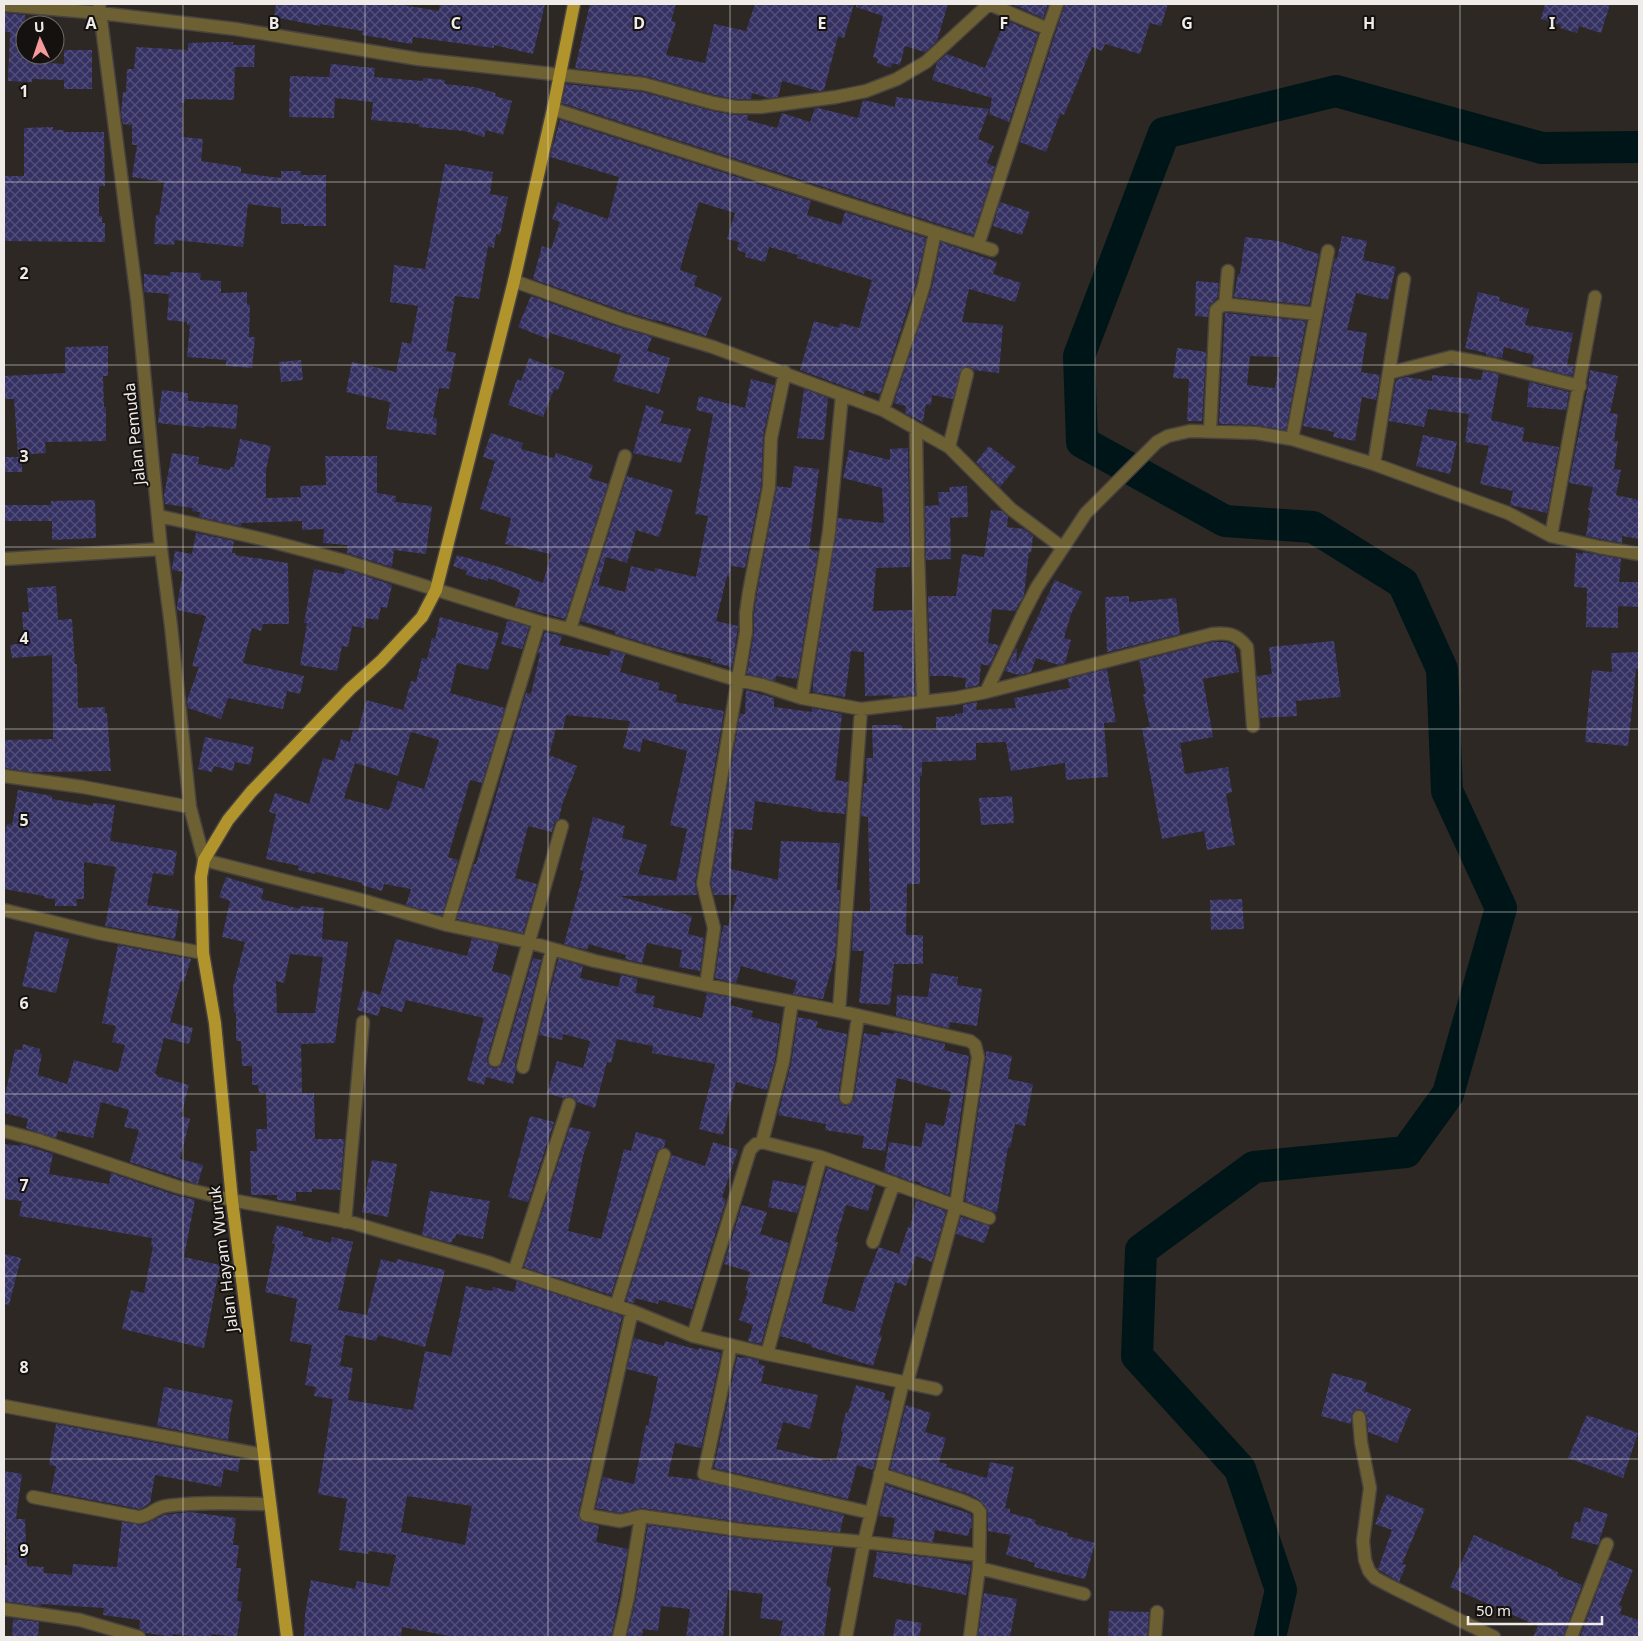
<svg xmlns="http://www.w3.org/2000/svg" width="1643" height="1641" font-family="'Noto Sans',sans-serif">
<defs>
<pattern id="building-cross-hatch" width="8" height="8" patternUnits="userSpaceOnUse" patternTransform="scale(1.25)"><rect width="8" height="8" fill="#353263"/><path d="M0 0l8 8M0 8l8-8" fill="none" stroke="#535079"/></pattern>
</defs>
<rect width="100%" height="100%" fill="#2d2824"/>
<g fill="none" stroke-linecap="round" stroke-linejoin="round">
<!-- river -->
<path stroke="#001517" stroke-width="32" d="M1270 1637 1281 1590 1240 1469 1137 1356 1141 1250 1254 1167 1406 1152 1448 1094 1501 908 1447 791 1442 669 1403 583 1313 527 1225 521 1082 442 1079 356 1164 133 1336 91 1542 148 1639 147"/>
</g>
<!-- building -->
<path fill="url(#building-cross-hatch)" fill-rule="evenodd" d="M276 4H379L394 6V4H396L439 11 440 4H545L533 54 494 45V48L413 37 412 44 388 40V39L362 35 363 31 320 24V26L274 17Z
M590 4H676L671 21 676 22 666 55 705 63 714 24 746 31 755 4H854L844 38 838 36 824 90 819 91 782 81 778 97 769 98 752 93 751 99H736L715 95 645 76 575 68Z
M856 4H948L937 41 925 52 905 46 900 65 892 63 891 68 877 63 878 59 873 57 883 16 856 7Z
M1012 4H1048L1043 18Z
M1065 4H1168L1161 26 1150 23 1140 54 1105 44 1102 51 1092 47 1064 115 1060 114 1046 152 1020 142Z
M1545 4H1610L1601 33 1579 26 1577 33 1560 28 1561 25 1541 19Z
M4 13 25 15V59H33V62L64 64V50H92V89H64V80L32 79V82L8 81 10 32H4Z
M1005 20 1038 34 1009 122 989 114 992 98 932 80 937 63 947 54 985 68Z
M219 42H233V45H255L254 67H235L234 100 185 99 184 103H182L183 137 203 139 201 161 241 167V173L281 178V171H301V175H326V226H304V224H281V208L248 204 243 247 175 240 174 245 154 244 156 215H159L164 182 132 177 137 145H132V125L123 124 121 114 123 92H126L127 69H134L136 47 188 50V43Z
M331 64 375 68 374 77 423 81V78L445 80V84L474 87 496 93 495 96 512 101 503 135 486 130 484 137 464 131 419 127V124L371 120 373 102 335 98 334 118 289 117 290 76 329 77Z
M566 84 642 92 712 111 734 115H748L747 120 777 128 782 113 810 122 815 108H818L858 118 863 100 895 107 896 97 989 109 978 139 994 146 987 163 995 167 973 235 562 103Z
M560 120 811 201 807 215 841 225 845 212 926 238 916 283 880 394 865 390 864 394 854 390 800 370 814 321 839 328 840 323 859 328 872 280 797 258 798 255 769 247 765 262 745 257 746 253 737 250 739 242 727 239 735 213 699 202 680 270 697 276 694 286 722 297 706 336 657 320 656 321 626 312 533 279 542 246 551 249 560 222 552 219 558 202 608 219 619 177 550 157Z
M53 127V130H64V132H104L105 186H99V216H102V223H105V242L4 241V176H24V128Z
M445 164 493 172 490 194 508 197 500 235 496 234 494 248 488 246 479 299 455 296 446 351 456 353 449 389 439 388 433 418H437L436 435 386 429 390 402 346 392 352 362 396 372 402 342 411 344 418 306 390 302 394 265 425 269Z
M1000 202 1030 212 1022 235 993 226Z
M1342 236 1367 241 1363 260 1396 267 1388 300 1356 293 1347 330 1367 333 1361 372 1380 375 1376 400 1362 397 1355 441 1333 437 1334 432 1303 426 1335 258 1337 259Z
M1245 237 1278 241 1319 254 1309 305 1234 297 1238 274H1240Z
M941 242 997 262 993 274 1021 283 1015 302 969 289 962 322 1003 325 999 373 974 370 968 366 962 368 953 399 932 395 931 405 926 404 923 422 905 413 906 406 894 403 932 287Z
M170 272 201 273 200 280 221 281V293L247 292V304L250 305 249 337H255L252 368 226 366V360L187 357 190 325H187V322L167 320 169 294 144 292V274L170 276Z
M1196 281 1219 283 1217 298 1209 306 1208 317 1195 316Z
M1478 292 1500 297 1499 301 1529 309 1525 325 1573 333 1567 365 1574 367 1572 376 1532 366 1534 355 1504 347 1502 358 1486 355V353L1465 348Z
M531 296 621 328 652 337 647 351 670 358 659 394 613 381 621 355 550 333 548 339 518 327Z
M1225 313 1306 321 1286 430 1256 425 1219 424ZM1250 356 1280 357 1275 388 1247 385Z
M108 346V376H103L104 407H106V441L45 442 46 453 18 455 14 399H4V376L65 373V347Z
M1177 348 1206 352 1202 421H1187L1189 379 1173 378Z
M529 358 565 372 558 390 554 389 543 417 508 405 517 379 521 381Z
M301 360 303 380 281 382 279 362Z
M1590 370 1618 376 1610 413 1618 414 1614 441H1618L1614 469 1621 470 1616 495 1639 500V539L1622 536V543L1586 536 1590 510H1588L1593 487 1569 483 1588 387Z
M1483 371 1499 374 1491 420 1525 428 1522 441 1559 447 1547 513 1510 505 1513 491 1480 484 1489 446 1465 442 1469 414 1428 409 1424 427 1389 421 1396 380 1406 377 1432 381V375L1481 380Z
M751 379 774 385 763 436 761 486 745 568 731 566 729 577 727 576 716 621 738 626 732 667 711 662 712 659 668 650 615 634V631L581 621 627 476 673 490 659 537 636 530 627 563 606 557 598 585 625 592 631 566 655 572V568L696 577 708 516 695 514 713 414 696 410 699 396 745 408Z
M1529 382 1569 392 1566 410 1527 407Z
M804 389 828 398 824 440 797 438Z
M162 390 188 393V401L238 405 236 429 205 426V428L158 423Z
M646 405 664 411 660 423 691 429 681 463 633 453Z
M491 433 523 443 521 449 554 458 556 453 593 465 589 478 608 484 565 619 515 606 520 590 488 578V581L466 575 467 571 453 566 457 555 499 567 543 583 551 554 505 544 511 518 480 509 495 461 483 457Z
M1423 435 1457 442 1450 474 1416 466Z
M240 439 271 446 266 470V498L301 497 300 486 326 485 325 456H377V493L396 496 395 502 432 506 426 554 394 550 392 567 347 553V545L323 543 324 529 302 530V521L241 523V526L199 517 200 512 192 511 193 508 165 504 164 495 172 453 199 457 198 464 230 470V467H234Z
M989 446 1016 467 1000 487 976 462Z
M908 448 910 567 876 568 873 611 912 610 915 695 892 697V695L865 696 864 652 851 651 845 697 813 692V681L838 518 884 523 882 488 843 478 849 450 890 460V449Z
M4 457H22V472H5Z
M794 466 819 469 809 549 818 551 797 679 776 676 775 681 747 674 754 633V614L757 593 777 486 791 488Z
M967 486 968 517 950 518 951 559 926 560 925 506 939 505 938 492H950L949 487Z
M95 500 96 538 52 540V521H4V505H51V501Z
M991 510 1002 511 1008 517 1007 527 1024 529 1033 536 1031 553 1029 552 1024 595 1015 611 992 609 988 643 999 645 989 666 981 664 979 685 965 688 966 678 953 677V676H930L928 596H956L962 554 984 557Z
M196 533 234 541 232 553H236L235 555 288 563 289 624H263L261 631 252 628 243 663 304 676 300 694 287 691 283 709 228 698 221 719 188 708 187 700 199 667 192 666 206 616 177 610V606L183 572 172 570V568L175 551 192 554Z
M1583 552 1621 559 1619 582H1639V607L1618 606V628L1586 627 1587 588 1574 587 1576 553 1583 554Z
M314 569 344 574 345 569 392 585 387 608 381 607 378 620 366 618 364 628 352 626 348 647 342 646 337 671 300 665 307 623H304Z
M1055 580 1082 592 1071 614 1064 638 1071 640 1065 663 1059 665 1036 658 1031 672 1019 675 1005 671 1016 648 1017 649 1016 664Z
M56 586 58 620 72 619 75 664H77L78 708 105 707V713H107L111 771 32 772 5 768 4 740 53 739 52 655 12 658 10 645 24 643 22 612H29L27 588Z
M1129 596V602L1176 598 1180 634 1107 652 1105 597Z
M440 617 499 633 488 670 457 663 450 693 505 708 482 783 470 780 448 857 458 860 442 915 406 905 411 889 384 884 382 891 362 885V883L316 872 315 874 298 870 299 866 266 859 276 814 269 812 275 793 309 804 323 758 334 761 341 739 350 742 353 730 358 731 366 700 403 710 411 681 416 682 422 658 427 659 432 638 435 639ZM411 732 439 740 424 789 398 781 389 810 344 798 355 763 398 776Z
M510 621 529 627 522 649 501 644 507 622Z
M545 632 562 636 559 645 609 656 611 650 625 654 620 672 660 683 658 690 677 695 675 702 724 711 695 883 697 895 622 896V897L692 916 688 934 704 938 700 971 679 967 682 950 647 943 642 963 625 959 626 955 589 944 587 950 564 944 584 871 580 870 593 817 625 826 622 838 647 845 638 874 676 881 687 829 670 825 687 751 643 739 640 752 623 748 630 721 566 715 563 730 556 729 549 755 577 766 562 805 559 819 554 823 552 832 528 826 515 878 537 884 523 933 457 919 474 864H476L526 693 531 694 540 654 538 653Z
M1334 641 1341 697 1296 701 1297 716 1260 718 1257 676 1272 674 1269 647Z
M1213 642H1226L1234 645 1239 672 1203 679 1213 737 1180 743 1185 774 1228 767 1232 792 1226 794 1235 845 1207 850 1204 831 1162 839 1142 728 1150 727 1143 694H1146L1139 661Z
M1639 652V669H1636L1628 746 1585 742 1592 670 1612 672 1611 653Z
M1107 669 1116 722 1104 723 1108 777 1066 780 1065 763 1011 771 1006 742 976 743V760L922 762V776H920V884H907L906 935H923V964H894L890 1005 859 1003 864 951H852L854 911H870L868 817 861 816 864 783H867L866 758H873L872 725H902V729L936 730V717L955 716V714L963 713V705L977 702 976 710 1016 708 1014 698 1070 688 1068 679Z
M746 690 774 698V707L812 712V708L842 714 835 780 848 782 845 814 812 811V809L755 801 752 830 734 829 731 869 778 880 781 841 840 843 837 890H840L835 956 823 999 793 994 797 981 741 966 736 983 715 978 721 936 724 925 728 926 737 895H714L711 884 740 714H745Z
M205 737 254 747 250 765 235 762 233 771 214 766 212 772 198 769Z
M18 790 52 796V799L93 806V803L115 805 110 841 177 851 173 876 153 873 147 905 179 910 175 939 105 926 116 867 84 862V899H76L77 906H55V899L44 898V896L4 889V840L7 824 12 825Z
M1012 796 1014 823 981 825 979 798Z
M226 877 264 889 261 899 300 909V906L324 908 322 939 348 942 335 1043 301 1044 302 1093H314L315 1139H344L340 1190 312 1189V1192H296V1201L277 1200V1195H251L250 1151H257L256 1129H267L266 1093H259L258 1085H252V1066H242L241 1041H236V1012L234 1013 233 987 245 942 222 937 230 901 219 897ZM290 954 323 957 315 1013H277L276 981 284 983Z
M1242 899 1244 929 1211 930 1210 900Z
M35 931 69 939 56 993 22 986Z
M472 938 499 944 492 971 511 976 487 1058V1062L492 1068H497L503 1062 533 958 541 960 515 1065 516 1071 513 1084 486 1077 484 1085 467 1080 484 1018 406 1000 402 1012 381 1006 378 1016 357 1010 363 990 380 995 396 939 467 956Z
M118 945 191 959 184 982 181 981 170 1022 193 1028 189 1044 164 1038 155 1074H157V1076L189 1085 181 1116 190 1119 180 1159 203 1165 198 1184 130 1162 139 1130 124 1127 129 1110 101 1102 93 1138 58 1131 56 1138 26 1128 28 1119 4 1113V1100L15 1049 22 1050 23 1044 40 1049 39 1053 42 1054 38 1075 67 1084 74 1060 118 1072 125 1045 112 1042 116 1026 102 1023Z
M559 959 583 966 580 978 618 987 621 975 638 979 635 993 655 996 653 1007 702 1018 707 993 732 998 730 1005 753 1011 751 1017 780 1024 775 1060 767 1090 736 1082 723 1135 699 1129 715 1064 652 1053 653 1046 617 1039 611 1063 607 1062 595 1108 577 1102 571 1096 563 1098 547 1093 557 1061 583 1068 590 1041 563 1034 562 1040 539 1035 557 964Z
M931 973 958 977 957 985 982 989 977 1026 950 1022 949 1028 896 1016 897 995 928 997Z
M798 1017 818 1021 816 1027 818 1028 847 1034 838 1097 839 1101 844 1106 849 1105 854 1099 864 1033 880 1036 881 1032 894 1034V1032L945 1044 944 1050 969 1056 949 1195 920 1184V1182L910 1181 884 1171 889 1142 921 1147 926 1123 944 1126 951 1092 897 1078 885 1151 862 1148 864 1136 825 1130 826 1124 778 1115 791 1064Z
M986 1051 1012 1056 1008 1079 1033 1084 1025 1126 1015 1124 1010 1148 1008 1147 997 1212H995L965 1201 986 1058Z
M530 1116 554 1122 528 1202 508 1197Z
M570 1127 591 1132 583 1156 568 1231 601 1239 624 1149 631 1151 636 1132 666 1140 664 1147 659 1149 656 1153 611 1295 524 1267Z
M713 1142 738 1150 722 1197 726 1200 692 1309 659 1300 658 1304 635 1298 634 1303 626 1301 672 1155 705 1166Z
M4 1144 20 1146 21 1144 53 1154 49 1174 109 1184 111 1173 175 1195 195 1200 184 1257 220 1265 204 1348 122 1329 131 1290 144 1293 153 1246H151L152 1238 19 1216 22 1201 4 1199Z
M372 1160 397 1164 388 1217 362 1212Z
M827 1168 875 1185 868 1211 846 1205 835 1242H838L822 1303 854 1312 865 1277H867L878 1249 879 1247 899 1254 908 1227 910 1228 916 1200 946 1211 932 1262 916 1256 906 1286 895 1282 879 1335 882 1336 873 1366 811 1347 812 1345 780 1336Z
M773 1180 805 1186 797 1213 768 1207Z
M430 1191 490 1201 483 1239 456 1234 455 1239H453L451 1243 422 1235Z
M742 1205 767 1212 760 1234 789 1243 761 1344 748 1341 753 1325 739 1320 748 1291 745 1290 750 1272 724 1264Z
M961 1217 990 1226 984 1243 956 1234Z
M277 1225 303 1232 302 1236 331 1243 332 1237 353 1242 338 1310 367 1315 381 1259 396 1263 397 1259 445 1270 425 1347 378 1335 376 1341 345 1335 340 1366 353 1368 348 1400 413 1410 425 1351 451 1356 466 1286 492 1291 493 1287 514 1292 517 1281 622 1316 578 1514 581 1521 599 1526 596 1542 628 1549 611 1637H454L402 1627 401 1637H304L305 1614 311 1580 355 1589 357 1581 389 1587 396 1555 369 1551 368 1554 339 1550 347 1499 318 1494 333 1399 314 1396 316 1387 305 1385 312 1345 290 1341 297 1299 265 1292 275 1244 272 1243ZM407 1496 472 1506 465 1545 401 1532Z
M4 1254 21 1258 9 1305 4 1304Z
M634 1338 664 1346 665 1341 699 1350V1348L721 1353 701 1448 675 1443 668 1476 699 1480 844 1515 840 1532 748 1523 642 1508 620 1513 596 1508 603 1477 634 1484 646 1425 648 1426 658 1377 627 1369Z
M737 1357 743 1358V1357L759 1360 758 1364 765 1366 761 1383 818 1395 810 1429 783 1422 776 1449 830 1461V1459L836 1460 843 1432 841 1431 846 1412 848 1413 856 1385 885 1393 884 1399 890 1401 873 1470 857 1465 848 1499 714 1468Z
M1332 1373 1367 1382 1364 1391 1411 1409 1397 1443 1368 1432 1367 1416 1362 1410 1358 1409 1352 1413 1351 1424 1321 1416Z
M164 1387 233 1400 229 1422H230L228 1440 157 1426Z
M906 1405 931 1413 925 1432 946 1438 939 1462 947 1464 946 1467 987 1478 990 1462 1014 1467 1005 1508 1010 1509V1513L1036 1520 1035 1524 1068 1533 1067 1536 1095 1543 1085 1579 1034 1567 1035 1563 1006 1555 1011 1535 988 1531V1512L986 1507 980 1500 966 1493 890 1469Z
M1587 1415 1638 1433 1623 1478 1568 1458Z
M56 1424 240 1459 238 1472 224 1469 221 1487 155 1475 150 1503 140 1509 51 1492 56 1466 49 1465Z
M4 1471 22 1474 16 1519H25L27 1566 44 1567V1573L72 1575 73 1564 117 1567 122 1522 143 1525 164 1515 190 1512 236 1518 233 1545H239L236 1568H241L237 1601 242 1602 237 1637 212 1634 211 1637H201L173 1634V1637L146 1633 139 1628 140 1620 103 1615 104 1608 42 1604 40 1606 4 1601V1565H7Z
M886 1485 971 1514 972 1528H970L968 1536 935 1530 933 1542 892 1537 895 1518 879 1516Z
M1387 1494 1425 1509 1402 1564 1406 1565 1399 1582 1378 1569 1392 1530 1375 1524Z
M1584 1507 1608 1514 1598 1545 1571 1538 1575 1521 1580 1523Z
M648 1525 746 1539 833 1547 826 1586 831 1587 824 1637H780L783 1621 760 1618 763 1594 728 1590 723 1637H686L690 1609 661 1606 658 1631 643 1629 642 1637H627L636 1598Z
M1474 1535 1558 1572 1557 1575 1582 1585 1563 1637H1533L1538 1626 1450 1587Z
M877 1552 934 1558 971 1565 966 1595 873 1577Z
M1609 1560 1633 1570 1619 1605 1622 1606 1620 1614 1639 1620V1637H1580Z
M984 1593 1017 1599 1010 1637H978Z
M1109 1611 1149 1612 1147 1637H1108Z
M13 1619 39 1622 38 1637H12Z
M896 1619 922 1623 919 1637H893Z"/>
<g fill="none" stroke-linecap="round" stroke-linejoin="round">
<!-- minor casing -->
<g stroke="#48433f" stroke-width="15">
<path id="minor" d="M99 4 137 299 161 549 171 626 190 807 204 860 358 899 447 925 528 942 595 961 706 985 839 1011 970 1041 975 1045 978 1057 956 1205 907 1383
M989 4 1048 29
M4 5 100 13 236 29 418 59 644 84 713 103 735 107H761L836 97 866 91 897 79 926 62 989 4
M553 109 935 232 924 285 914 318 883 410
M935 232 992 250
M978 245 1048 29 1057 4
M514 281 623 320 713 347 883 410 949 447 1011 509 1063 548
M1225 305 1228 271
M1389 373 1451 357 1495 365 1580 386
M916 430 918 553 923 701
M1210 431 1216 310 1222 305H1231L1316 314
M1292 439 1328 251
M949 447 967 374
M1374 464 1404 279
M159 516 262 539 345 561 539 622 570 629 737 680 762 685 802 698 861 709 956 698 986 692 1212 634C1228 632 1237 634 1247 647L1253 726
M1551 536 1595 297
M4 559 161 549
M570 629 625 456
M986 692 1023 614 1037 587 1086 513 1157 442 1168 436 1190 431 1256 433 1292 439 1374 464 1508 513 1551 536 1599 547 1639 554
M802 698 829 532 842 395
M4 776 83 787 190 807
M4 910 98 933 203 953
M447 925 539 622
M706 985 714 928 703 884 746 632V613L749 592 769 487 771 438 785 372
M839 1011 861 709
M495 1060 562 826
M523 1067 552 949
M846 1098 858 1016
M4 1131 38 1140 178 1187 232 1200 353 1223 490 1263 514 1272 632 1311 693 1336 767 1354 903 1382 864 1542 846 1637
M762 1142 821 1157 989 1218
M345 1222 363 1022
M873 1242 894 1183
M514 1272 569 1104
M616 1306 664 1155
M632 1311 586 1515 620 1521 641 1516 747 1531 864 1542 979 1555
M693 1336 750 1150 756 1144 762 1142 783 1062 792 1002
M731 1345 704 1474 871 1513
M767 1354 821 1157
M903 1382 936 1389
M4 1406 264 1455
M1359 1417 1361 1442 1370 1488 1363 1541 1365 1560 1369 1571 1375 1578 1394 1588 1494 1637
M880 1474 963 1501 976 1507 980 1512 979 1568 970 1637
M33 1497 138 1517C149 1517 155 1507 166 1506 200 1501 236 1504 270 1504
M979 1568 1084 1594
M4 1609 80 1620 139 1637
M619 1637 628 1597 641 1516
M1155 1637 1157 1612
M1571 1637 1607 1544"/>
</g>
<!-- major casing -->
<g stroke="#48433f" stroke-width="15">
<path id="major" d="M287 1637 232 1200 215 1023 203 953 201 877 204 860 228 820 251 792 350 689 381 661 422 617 436 590 514 281 553 109 574 4"/>
</g>
<!-- minor -->
<use href="#minor" stroke="#6d6033" stroke-width="12"/>
<!-- major -->
<use href="#major" stroke="#b1942c" stroke-width="12"/>
</g>
<!-- grid -->
<path fill="none" stroke="#efebe8" stroke-width="1" stroke-opacity="0.55" d="M183 4V1637M365 4V1637M548 4V1637M730 4V1637M913 4V1637M1095 4V1637M1278 4V1637M1460 4V1637M4 182H1639M4 365H1639M4 547H1639M4 729H1639M4 912H1639M4 1094H1639M4 1276H1639M4 1459H1639"/>
<g text-anchor="middle" stroke-width="4" stroke-linejoin="round" paint-order="stroke">
<!-- street labels -->
<g font-size="16" fill="#efebe8" stroke="#14110f">
<text transform="translate(134 434) rotate(-96)" y="6">Jalan Pemuda</text>
<text transform="translate(223 1259) rotate(-97)" y="6">Jalan Hayam Wuruk</text>
</g>
</g>
<g font-size="16" text-anchor="middle" font-weight="bold" fill="#efebe8" stroke="#14110f" stroke-width="4" stroke-linejoin="round" paint-order="stroke">
<text x="91" y="29">A</text>
<text x="274" y="29">B</text>
<text x="456" y="29">C</text>
<text x="639" y="29">D</text>
<text x="822" y="29">E</text>
<text x="1004" y="29">F</text>
<text x="1187" y="29">G</text>
<text x="1369" y="29">H</text>
<text x="1552" y="29">I</text>
<text x="24" y="97">1</text>
<text x="24" y="279">2</text>
<text x="24" y="462">3</text>
<text x="24" y="644">4</text>
<text x="24" y="826">5</text>
<text x="24" y="1009">6</text>
<text x="24" y="1191">7</text>
<text x="24" y="1373">8</text>
<text x="24" y="1556">9</text>
</g>
<!-- border -->
<rect width="1643" height="1641" fill="none" stroke="#efebe8" stroke-width="10"/>
<!-- north arrow -->
<g transform="translate(40 40) rotate(357)"><circle r="24" fill="#14110f" stroke="#6c6866"/>
<path d="M0-4L9 19L0 12L-9 19Z" fill="#f59b9b"/>
<text y="-8" font-size="14" font-weight="bold" text-anchor="middle" fill="#efebe8">U</text>
</g>
<!-- scale -->
<path d="M1468 1616v8h134v-8" fill="none" stroke="#efebe8" stroke-width="2.5"/>
<text x="1476" y="1616" font-size="15" fill="#efebe8" stroke="#14110f" stroke-width="4" paint-order="stroke">50 m</text>
</svg>
